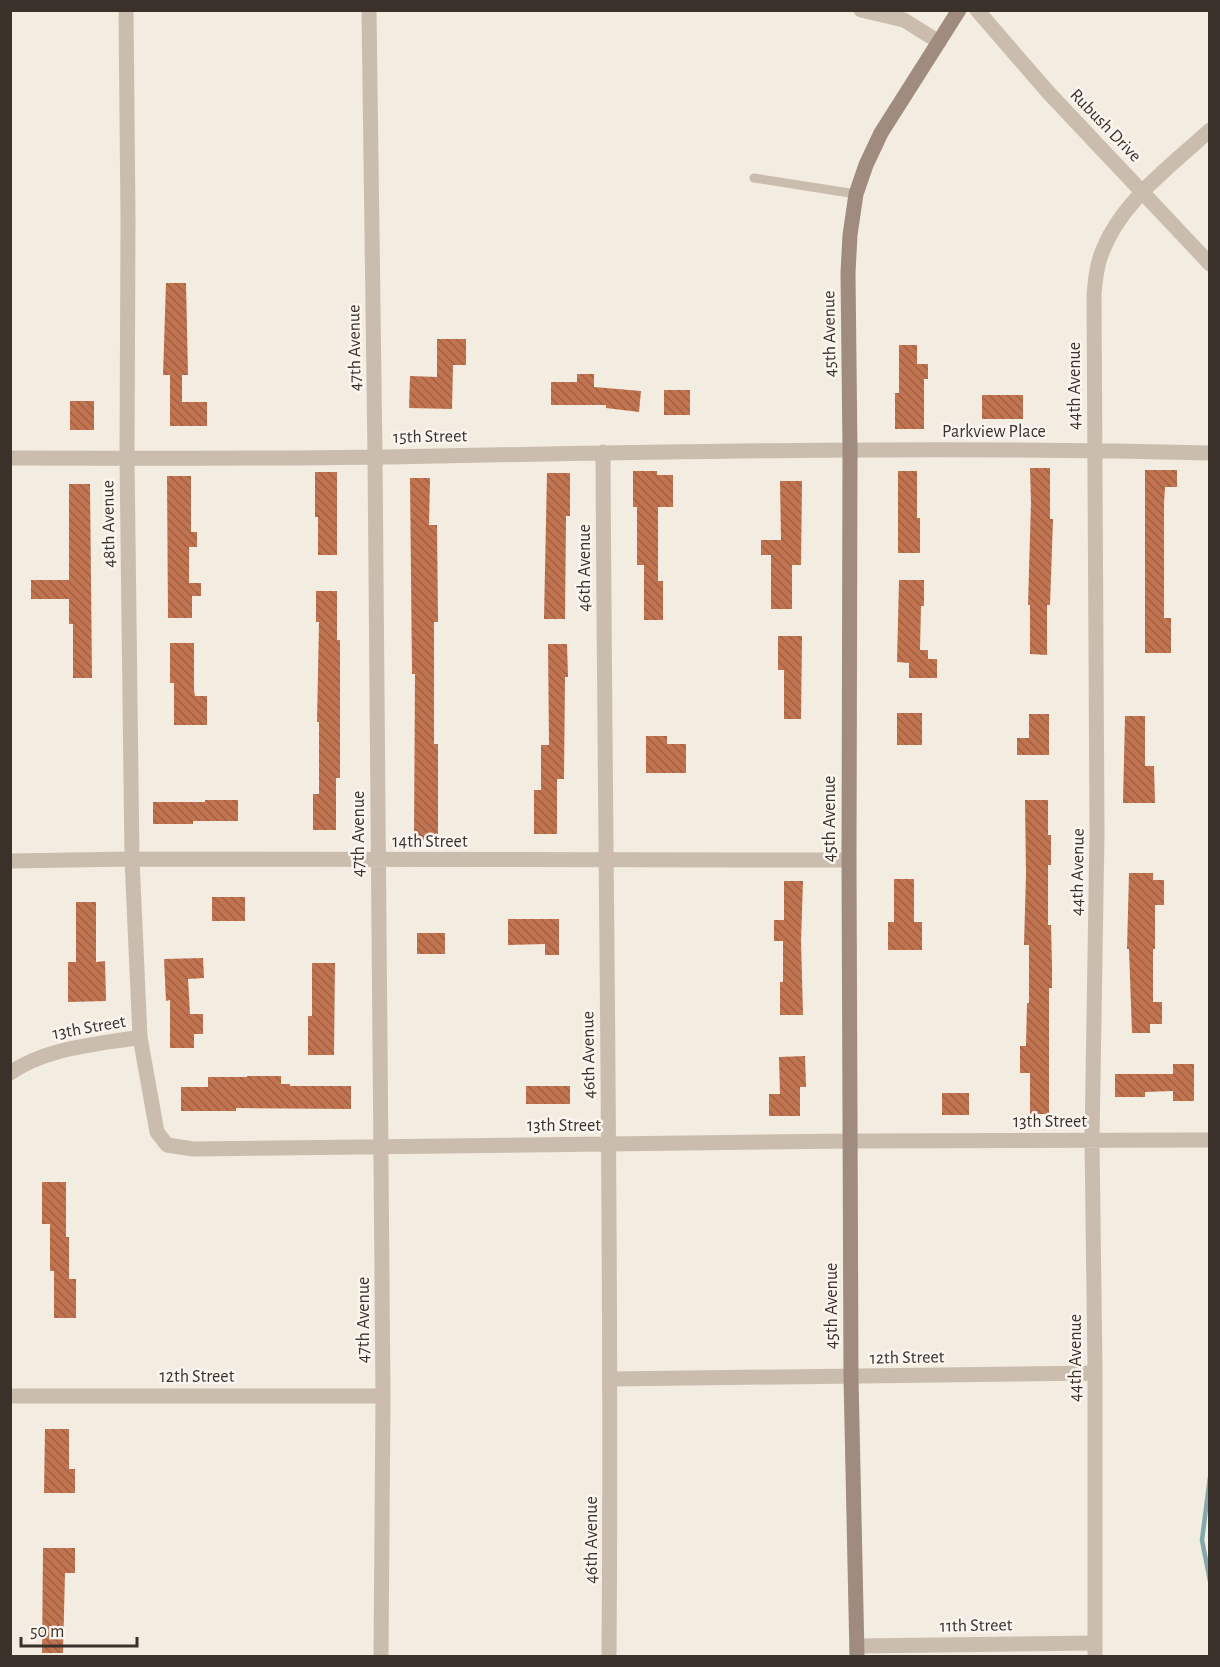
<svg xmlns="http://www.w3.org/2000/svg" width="1220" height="1667" font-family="'Alegreya Sans',sans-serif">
<defs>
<pattern id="building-back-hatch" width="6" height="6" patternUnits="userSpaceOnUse" patternTransform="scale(1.5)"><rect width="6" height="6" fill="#c27450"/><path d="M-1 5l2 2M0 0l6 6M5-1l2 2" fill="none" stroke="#9f6043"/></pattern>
</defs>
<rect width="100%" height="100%" fill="#f3ece1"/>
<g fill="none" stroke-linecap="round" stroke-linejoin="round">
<!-- stream -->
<path stroke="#81aaaf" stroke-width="4.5" d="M1210 1477 1202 1540 1210 1581"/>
</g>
<!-- building -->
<path fill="url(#building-back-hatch)" d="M166 283H186L188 375H182V402H207V426H170V375H163Z
M437 339H466V365H453L452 409 409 408 410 376 437 377Z
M899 345H917V364H928V379H924V429H895V393H899Z
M577 374H594V387L641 391 639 412 606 408V405H551V382H577Z
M664 390H690V415H664Z
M982 395H1023V419H982Z
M70 401H94V430H70Z
M1030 468H1050V519H1053L1050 605H1047V655L1030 654V605H1028L1031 503Z
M1145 470H1177V487H1165L1164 503V618H1171V653H1145Z
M633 471H657V475H673V507H658V581H663V620H644V565H637V507H633Z
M898 471H917V518H920V553H898Z
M315 472H337V555H318V517H315Z
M547 473H570V516H566L565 619H544Z
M167 476H191V532H197V547H189V583H201V596H192V618H168Z
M410 478H430L429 525H437L438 622H434V744H438V840H414L415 674H412Z
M780 481H802L801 565H792V609H771V555H761V540H781Z
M69 484H90L92 678H73V624H69V599H31V580H69Z
M899 580H924V606H921L920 650H928V659H937V678H909V663L897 662Z
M316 591H337V640H340V778H336V830H313V794H319V722H317L319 622H316Z
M778 636H802L801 719H784V670H778Z
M170 643H194V690L195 696H207V725H174V683H170Z
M548 644H567L568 677H565L564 779H557V834H534V790H541V745H549Z
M897 713H922V745H897Z
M1029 714H1049V755H1017V738H1029Z
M1125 716H1145V766H1154L1155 803H1123Z
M646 736H667V744H686V773H646Z
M205 800H238V821H193V824H153V802H205Z
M1025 800H1048V835H1051V865H1048V925H1051L1052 967V988H1049V1114H1030V1073H1020V1046H1026L1027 1003H1029V945H1024L1026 874Z
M1129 873H1153V880H1164V905H1155V949H1153V1002H1162V1024H1150V1033H1132L1129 949H1127Z
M894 879H914V922H922V950H888V922H894Z
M784 881H803L801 941 803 1015H780V982H783V941H774V920H784Z
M212 897H245V921H212Z
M76 902H96V962L105 961 106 1001 68 1002V962H76Z
M508 919H559V955H545V944L508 945Z
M417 933H445V954H417Z
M203 958 204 978 188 979 190 1014H203V1034H194V1048H170V1000L166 1001 164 959Z
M312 963H335L334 1055H308V1016H312Z
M805 1056 806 1087H800V1116H769V1094H780L779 1057Z
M1173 1064H1194V1101H1173V1091L1145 1092V1097H1115V1074H1173Z
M247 1076H281V1084H290V1086H351V1109L236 1108V1111H181V1087H208V1077H247Z
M526 1086H570V1104H526Z
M942 1093H969V1115H942Z
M42 1182H66V1237H69V1279H76V1318H54V1271H50V1224H42Z
M45 1429H69V1469H75V1493H44Z
M43 1548H75V1573H65L63 1653H42Z"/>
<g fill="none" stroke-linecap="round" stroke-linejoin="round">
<!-- lane -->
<path stroke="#cbbdad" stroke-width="9" d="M754 178 856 194"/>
<!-- street -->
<path stroke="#cbbdad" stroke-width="15" d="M126 10 128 220 127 458 132 859 140 1037 157 1132 167 1145 193 1149 850 1141 1210 1140
M369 10 375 457 383 1396 381 1656
M861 10 904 20 939 42
M977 10 1047 91 1210 264
M603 452C605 854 612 1255 609 1656
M10 458C133 458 256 459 378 457 655 452 932 446 1210 453
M10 861 132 859 849 860
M10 1073C48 1047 96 1045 140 1037
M611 1379 1095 1373
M10 1396H383
M857 1646 1095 1643
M1095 1656V1373L1092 1140 1097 833 1094 295C1095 282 1096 268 1101 255 1119 203 1171 166 1210 130"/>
<!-- secondary -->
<path stroke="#9f8c7e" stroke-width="15" d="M857 1656 851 1378 849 860 850 451 848 273 850 235 856 194 866 165 881 133 959 10"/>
</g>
<g text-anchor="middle" stroke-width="5" stroke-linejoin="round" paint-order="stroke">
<!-- street labels -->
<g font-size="18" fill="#3a312b" stroke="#faf5ee">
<text transform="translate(1106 125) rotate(46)" y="6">Rubush Drive</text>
<text transform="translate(829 334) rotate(-91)" y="6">45th Avenue</text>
<text transform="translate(354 348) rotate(-91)" y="6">47th Avenue</text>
<text transform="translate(1074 386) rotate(-90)" y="6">44th Avenue</text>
<text x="994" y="437">Parkview Place</text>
<text transform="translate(430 436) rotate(-1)" y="6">15th Street</text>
<text transform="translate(108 524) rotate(-91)" y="6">48th Avenue</text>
<text transform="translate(584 568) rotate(-90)" y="6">46th Avenue</text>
<text transform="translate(829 819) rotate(-90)" y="6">45th Avenue</text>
<text transform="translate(358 834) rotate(-90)" y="6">47th Avenue</text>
<text x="430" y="847">14th Street</text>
<text transform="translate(1077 872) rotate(-89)" y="6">44th Avenue</text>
<text transform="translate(89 1027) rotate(-10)" y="6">13th Street</text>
<text transform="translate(588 1055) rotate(-91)" y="6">46th Avenue</text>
<text x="1050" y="1127">13th Street</text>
<text x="564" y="1131">13th Street</text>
<text transform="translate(831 1306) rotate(-90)" y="6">45th Avenue</text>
<text transform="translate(363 1320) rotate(-90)" y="6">47th Avenue</text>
<text transform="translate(907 1357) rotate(-1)" y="6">12th Street</text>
<text transform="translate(1075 1358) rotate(-90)" y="6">44th Avenue</text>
<text x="197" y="1382">12th Street</text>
<text transform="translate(591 1540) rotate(-90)" y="6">46th Avenue</text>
<text transform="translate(976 1625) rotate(-1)" y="6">11th Street</text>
</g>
</g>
<!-- border -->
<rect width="1220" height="1667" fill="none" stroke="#3a312b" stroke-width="24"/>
<!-- scale -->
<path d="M21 1637v9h116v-9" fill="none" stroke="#3a312b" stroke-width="3"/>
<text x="30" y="1637" font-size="18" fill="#3a312b" stroke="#faf5ee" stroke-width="4.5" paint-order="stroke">50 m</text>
</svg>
